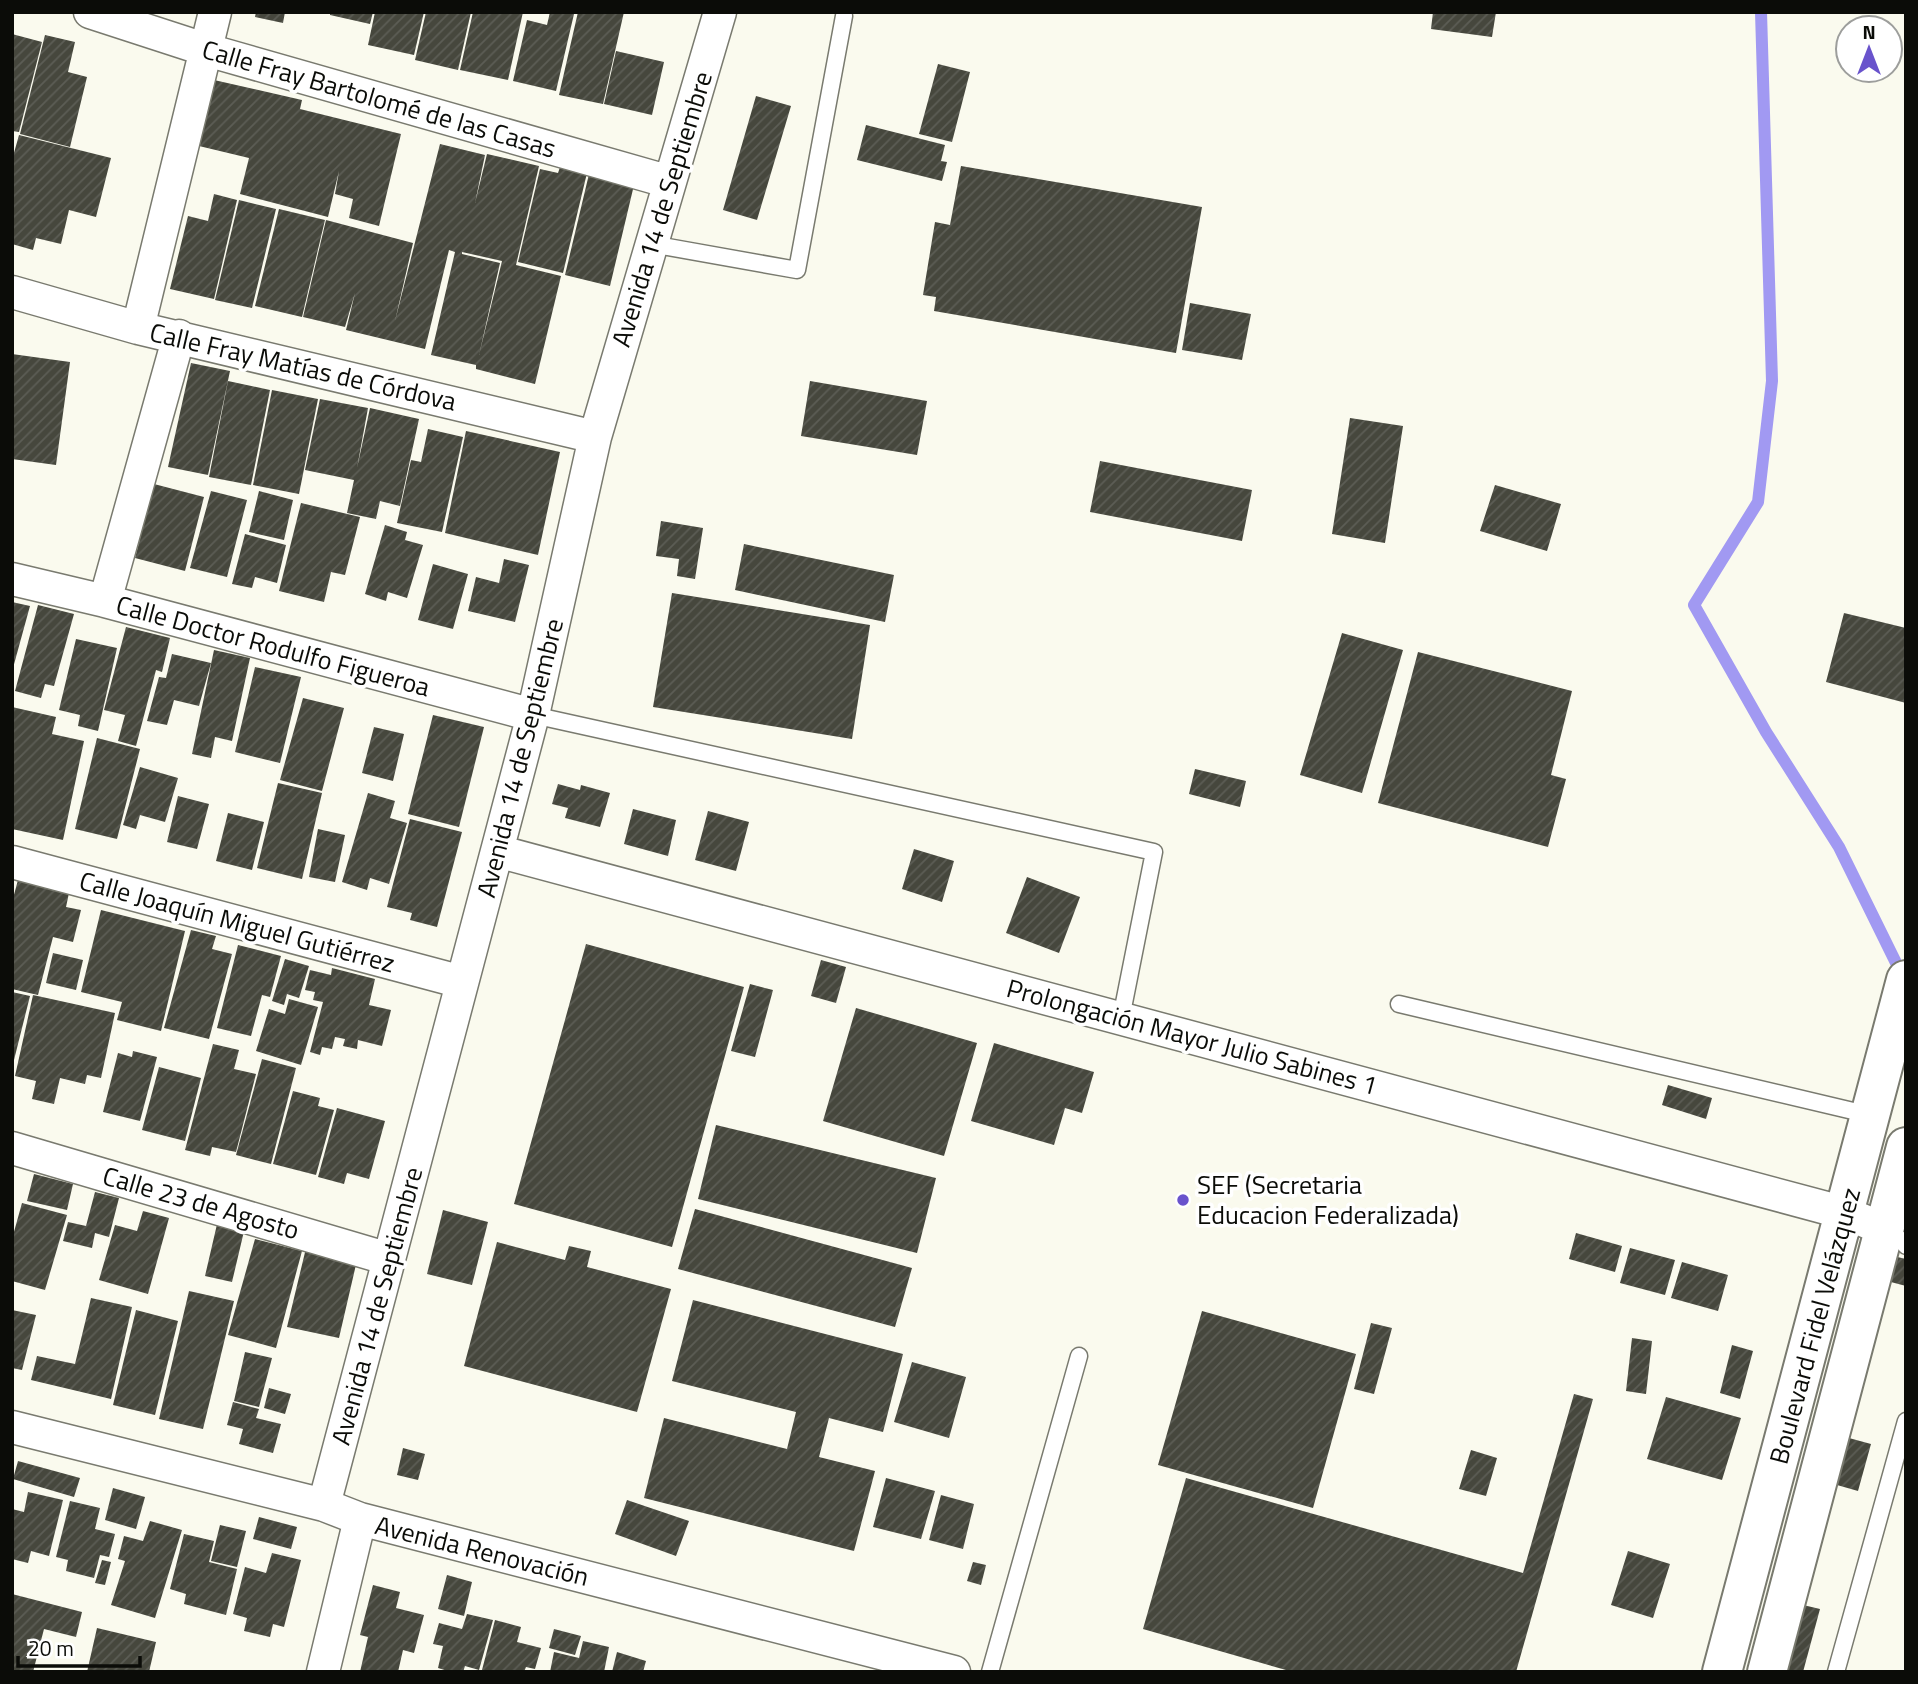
<svg xmlns="http://www.w3.org/2000/svg" width="1918" height="1684" font-family="'Titillium Web',sans-serif">
<defs>
<pattern id="building-hatch" width="6" height="6" patternUnits="userSpaceOnUse" patternTransform="scale(1.75)"><rect width="6" height="6" fill="#46473d"/><path d="M-1 1l2-2M0 6l6-6M5 7l2-2" fill="none" stroke="#5c5d55"/></pattern>
</defs>
<rect width="100%" height="100%" fill="#fafaee"/>
<g fill="none" stroke-linecap="round" stroke-linejoin="round">
<!-- stream -->
<path stroke="#a199f2" stroke-width="12" d="M1761 12 1772 381 1758 502 1694 605 1766 732 1839 847 1903 977"/>
</g>
<!-- building -->
<path fill="url(#building-hatch)" fill-rule="evenodd" d="M256 12H285L283 23 255 17Z
M330 12H373L370 24 330 15Z
M375 12H424L414 55 368 45Z
M426 12H471L458 70 415 60Z
M473 12H523L508 80 460 70Z
M550 12 574 14 556 91 513 81 527 20 547 25Z
M578 12H624L603 104 559 95Z
M1433 12H1496L1492 37 1431 29Z
M12 34 42 42 19 132 12 131Z
M45 35 75 42 68 72 87 77 70 147 20 134Z
M616 51 664 62 652 115 604 104Z
M938 64 970 72 952 142 919 134Z
M214 80 302 100 300 109 401 134 379 226 349 218 353 199 335 194 339 171 328 217 240 194 249 158 199 146Z
M756 96 791 106 757 220 723 210Z
M866 125 945 145 941 161 947 162 942 181 857 160Z
M19 135 111 158 96 217 69 210 61 244 36 238 33 250 12 244V160Z
M440 144 485 155 475 203 487 154 539 166 516 265 561 276 535 384 476 369V365L431 355 455 252 449 250 425 349 346 330 355 293 345 327 303 317 326 220 413 243 395 321ZM462 252 502 261 479 355 500 263 462 254Z
M961 166 1202 207 1176 353 934 311 936 297 923 295 935 222 950 225Z
M560 167 587 173 563 273 518 262 540 169 558 173Z
M589 174 634 185 610 286 565 275Z
M214 194 237 200 214 299 170 289 188 216 208 221Z
M239 200 276 209 252 308 215 300Z
M279 209 325 220 302 317 255 306Z
M1190 303 1251 314 1242 360 1182 350Z
M12 354 70 362 56 465 12 459Z
M191 363 230 371 208 475 168 467Z
M228 381 270 390 251 485 209 477Z
M810 381 927 401 917 455 801 436Z
M272 390 318 399 299 494 253 485Z
M320 399 368 408 357 468 370 408 419 419 400 506 380 501 376 519 347 513 354 480 305 470Z
M1350 418 1403 426 1385 543 1332 534Z
M428 429 463 437 442 532 397 523 411 460 421 462Z
M466 431 560 452 538 555 445 533Z
M1100 461 1252 490 1242 541 1090 512Z
M154 484 204 497 185 571 135 558Z
M1495 485 1561 504 1547 551 1480 531Z
M211 491 247 500 227 577 190 568Z
M259 491 293 500 284 540 249 532Z
M301 503 360 517 345 575 331 572 324 602 279 591Z
M661 521 703 528 695 579 677 576 679 559 656 556Z
M385 525 407 532 405 540 423 545 407 598 388 592 386 601 365 594Z
M245 534 286 545 277 583 255 577 252 588 232 584Z
M744 544 894 575 885 622 735 590Z
M504 559 529 565 515 622 468 611 476 577 499 583Z
M433 564 468 574 453 629 418 620Z
M672 593 870 625 852 739 653 707Z
M12 602 30 606 13 668H12Z
M38 605 74 614 54 686 45 684 41 698 15 691Z
M1844 613 1906 628V703L1826 682Z
M126 627 170 638 162 672 156 670 136 746 118 741 125 715 104 710Z
M1342 633 1403 650 1362 793 1300 775Z
M76 639 117 648 98 731 78 726 80 715 59 710Z
M214 650 250 658 232 741 215 737 211 758 192 754Z
M1418 652 1572 691 1551 775 1566 779 1548 847 1378 803Z
M172 654 211 663 199 706 174 700 167 725 147 721 159 677 166 678Z
M255 667 301 677 280 763 235 752Z
M303 698 344 708 322 791 280 780Z
M12 707 56 717 52 734 84 741 63 840 12 829Z
M433 715 484 727 459 827 408 814Z
M374 727 404 734 393 781 362 773Z
M97 738 140 749 117 839 75 829Z
M140 767 178 778 165 822 140 815 136 829 123 825Z
M1195 769 1246 781 1240 807 1189 794Z
M278 783 322 793 302 879 257 868Z
M558 784 580 790 581 785 610 793 600 827 565 818 568 808 552 804Z
M368 793 395 801 390 818 407 823 389 884 370 878 367 890 342 882Z
M178 796 209 804 197 849 167 842Z
M633 809 676 820 668 856 624 844Z
M708 811 749 822 736 871 695 860Z
M228 813 264 822 252 870 216 861Z
M410 819 462 832 437 927 410 920 412 913 387 907Z
M318 829 345 835 335 882 309 877Z
M914 849 954 861 942 902 902 889Z
M1027 877 1080 897 1059 953 1006 933Z
M18 880 69 893 66 907 81 910 73 942 53 937 38 995 12 989V902Z
M101 910 185 931 161 1031 117 1020 122 1002 81 992Z
M191 930 216 936 212 949 232 954 209 1039 164 1028Z
M586 944 744 987 672 1247 514 1204Z
M238 945 281 956 270 997 262 995 251 1036 217 1028Z
M53 953 83 960 76 990 46 983Z
M285 959 309 966 299 998 287 994 284 1005 272 1001Z
M821 960 846 967 836 1003 811 996Z
M332 968 375 979 369 1005 391 1010 382 1046 358 1040 357 1049 343 1046 345 1039 335 1037 332 1049 322 1047 320 1055 310 1052 323 1002 313 1000 315 992 305 990 310 970 331 975Z
M750 984 773 990 755 1057 731 1051Z
M12 992 30 996 13 1064 12 1063Z
M33 995 115 1013 101 1078 87 1075 85 1084 60 1078 54 1104 32 1099 36 1081 15 1076Z
M289 999 318 1007 301 1065 256 1051 269 1009 285 1014Z
M856 1008 977 1043 944 1156 823 1121Z
M994 1043 1094 1072 1082 1113 1065 1108 1054 1145 971 1121Z
M213 1044 239 1050 234 1069 256 1074 236 1152 212 1147 210 1156 185 1150Z
M133 1051 157 1057 140 1121 103 1112 118 1053 132 1057Z
M262 1059 296 1068 271 1164 236 1155Z
M159 1067 201 1078 185 1141 142 1130Z
M1668 1085 1712 1098 1706 1119 1662 1105Z
M293 1091 320 1098 318 1106 334 1110 316 1175 273 1164Z
M337 1108 385 1121 369 1179 347 1173 344 1184 318 1177Z
M716 1125 936 1178 917 1253 698 1199Z
M34 1174 73 1184 67 1210 27 1201Z
M95 1192 119 1198 109 1237 95 1233 92 1248 63 1241 68 1222 86 1226Z
M22 1203 67 1215 45 1290 12 1281V1239Z
M695 1209 912 1268 895 1327 678 1269Z
M443 1210 488 1222 472 1285 427 1274Z
M143 1211 169 1218 148 1294 99 1280 115 1225 137 1231Z
M218 1220 245 1227 232 1282 205 1276Z
M1576 1233 1622 1246 1615 1272 1569 1259Z
M255 1239 302 1251 276 1348 228 1335Z
M497 1242 565 1260 569 1246 591 1251 587 1267 671 1289 637 1412 464 1366Z
M307 1244 358 1256 339 1338 287 1327Z
M1630 1248 1675 1260 1665 1295 1620 1283Z
M1893 1256 1906 1259V1286L1887 1281Z
M1682 1262 1728 1275 1718 1311 1671 1298Z
M189 1291 234 1301 203 1429 159 1419Z
M91 1298 132 1307 111 1399 31 1380 37 1356 75 1364Z
M693 1300 903 1354 883 1432 829 1418 819 1457 875 1471 854 1551 644 1498 664 1418 787 1449 796 1412 672 1381Z
M12 1310 36 1315 22 1370 12 1368Z
M136 1310 178 1321 155 1415 113 1405Z
M1202 1311 1356 1354 1313 1508 1158 1465Z
M1371 1323 1392 1328 1374 1394 1354 1389Z
M1632 1338 1652 1341 1646 1394 1626 1391Z
M1732 1345 1753 1351 1740 1399 1720 1393Z
M245 1352 272 1358 259 1407 234 1401Z
M912 1362 966 1377 949 1438 894 1422Z
M269 1388 291 1394 285 1414 264 1408Z
M1574 1394 1593 1399 1516 1672H1293L1143 1629 1186 1478 1523 1573Z
M1666 1397 1741 1418 1722 1480 1647 1459Z
M233 1402 259 1409 256 1418 281 1424 273 1453 239 1444 243 1429 227 1425Z
M1849 1438 1871 1444 1858 1491 1837 1485Z
M403 1448 425 1454 418 1480 397 1475Z
M1471 1450 1497 1458 1486 1496 1459 1489Z
M18 1461 80 1478 74 1497 13 1479Z
M886 1478 935 1491 921 1539 873 1527Z
M113 1488 145 1497 136 1529 105 1520Z
M28 1492 63 1500 49 1556 31 1551 28 1563 12 1559V1509L24 1512Z
M941 1495 974 1504 963 1549 929 1540Z
M627 1500 689 1521 676 1556 615 1534Z
M70 1501 100 1508 95 1529 115 1534 109 1557 100 1555 94 1578 66 1571 68 1560 56 1557Z
M259 1517 297 1527 291 1549 253 1539Z
M150 1521 182 1530 155 1618 111 1605 125 1561 118 1559 124 1536 143 1541Z
M220 1525 246 1531 237 1567 211 1561Z
M184 1534 214 1541 209 1562 237 1569 226 1615 184 1604 186 1594 170 1589Z
M1628 1551 1670 1564 1653 1618 1611 1605Z
M272 1553 301 1560 284 1627 273 1624 270 1637 244 1631 247 1618 233 1614 245 1567 266 1573Z
M102 1560 111 1562 105 1585 95 1583Z
M973 1562 986 1565 981 1585 967 1581Z
M447 1575 472 1582 464 1616 438 1609Z
M373 1585 400 1592 396 1608 424 1615 414 1653 403 1650 398 1672H360L368 1637 360 1635Z
M12 1594 82 1612 76 1637 44 1629 33 1672H12Z
M1799 1604 1820 1609 1803 1672H1782Z
M467 1614 493 1620 479 1670 465 1666 463 1672H451L438 1668 443 1646 433 1644 439 1623 462 1629Z
M495 1620 521 1627 517 1642 541 1648 535 1669 526 1667 524 1672H490L482 1670Z
M97 1628 156 1642 149 1672H87Z
M554 1629 581 1636 575 1655 549 1648Z
M583 1641 609 1647 604 1672H550L554 1652 579 1658Z
M617 1652 646 1661 643 1672H612Z"/>
<g fill="none" stroke-linecap="round" stroke-linejoin="round">
<!-- lane casing -->
<g stroke="#797a6f" stroke-width="19">
<path id="lane" d="M651 244 797 270 844 16
M533 715 1154 852 1121 1018
M1399 1004 1870 1115
M1884 1229 1901 1240 1906 1246
M990 1672 1079 1356
M1836 1672 1906 1421"/>
</g>
<!-- street casing -->
<g stroke="#797a6f" stroke-width="35">
<path id="street" d="M90 12 207 50 670 182
M12 292 138 328 595 437
M138 328 215 12
M12 579 105 601 533 715
M105 601 179 336
M497 851 1845 1213 1884 1229
M12 862 462 982
M12 1148 389 1259
M12 1427 324 1505 360 1519 954 1672
M324 1505 533 715 595 437 720 12
M323 1672 360 1519"/>
</g>
<!-- secondary casing -->
<g stroke="#797a6f" stroke-width="42">
<path id="secondary" d="M1722 1672 1906 980
M1767 1672 1906 1147"/>
</g>
<!-- lane -->
<use href="#lane" stroke="#fff" stroke-width="16"/>
<!-- street -->
<use href="#street" stroke="#fff" stroke-width="32"/>
<!-- secondary -->
<use href="#secondary" stroke="#fff" stroke-width="38"/>
</g>
<!-- markers -->
<circle fill="#6953cc" stroke="#fff" stroke-width="2.5" cx="1183" cy="1200" r="7"/>
<g text-anchor="middle" stroke-width="7" stroke-linejoin="round" paint-order="stroke">
<!-- street labels -->
<g font-size="26" fill="#0b0c08" stroke="#fff">
<text transform="translate(379 99) rotate(16)" y="9">Calle Fray Bartolomé de las Casas</text>
<text transform="translate(662 209) rotate(-73)" y="9">Avenida 14 de Septiembre</text>
<text transform="translate(303 367) rotate(13)" y="9">Calle Fray Matías de Córdova</text>
<text transform="translate(273 646) rotate(15)" y="9">Calle Doctor Rodulfo Figueroa</text>
<text transform="translate(520 758) rotate(-76)" y="9">Avenida 14 de Septiembre</text>
<text transform="translate(237 922) rotate(15)" y="9">Calle Joaquín Miguel Gutiérrez</text>
<text transform="translate(1192 1037) rotate(15)" y="9">Prolongación Mayor Julio Sabines 1</text>
<text transform="translate(201 1203) rotate(16)" y="9">Calle 23 de Agosto</text>
<text transform="translate(377 1306) rotate(-75)" y="9">Avenida 14 de Septiembre</text>
<text transform="translate(1815 1326) rotate(-75)" y="9">Boulevard Fidel Velázquez</text>
<text transform="translate(482 1551) rotate(14)" y="9">Avenida Renovación</text>
</g>
<!-- poi labels -->
<g font-size="26" fill="#0b0c08" stroke="#fff" text-anchor="start">
<text x="1197" y="1194">SEF (Secretaria<tspan x="1197" dy="30">Educacion Federalizada)</tspan></text>
</g>
</g>
<!-- border -->
<rect width="1918" height="1684" fill="none" stroke="#0b0c08" stroke-width="28"/>
<!-- north arrow -->
<g transform="translate(1869 49)"><circle r="33" fill="#ffffff" stroke="#9d9e9c" stroke-width="2"/>
<path d="M0-5L12 26L0 18L-12 26Z" fill="#6953cc"/>
<text y="-10" font-size="19" font-weight="bold" text-anchor="middle" fill="#0b0c08">N</text>
</g>
<!-- scale -->
<path d="M18 1656v10h122v-10" fill="none" stroke="#0b0c08" stroke-width="3.5"/>
<text x="28" y="1656" font-size="21" fill="#0b0c08" stroke="#ffffff" stroke-width="5" paint-order="stroke">20 m</text>
</svg>
